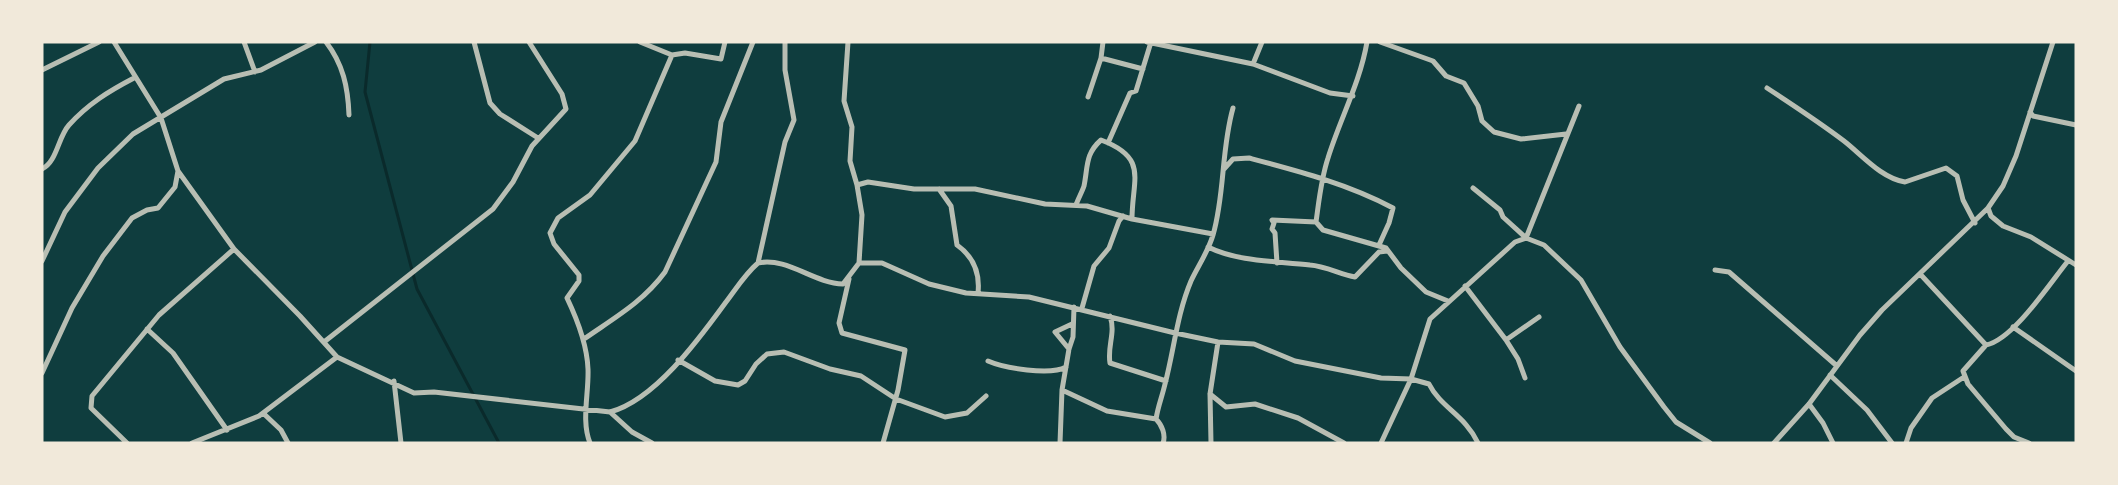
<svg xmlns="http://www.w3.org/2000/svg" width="2118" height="485" font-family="'Space Grotesk',sans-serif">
<rect width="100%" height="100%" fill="#0f3d3e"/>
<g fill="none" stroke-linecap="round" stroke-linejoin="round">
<!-- stream -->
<path stroke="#0a2a2b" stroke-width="3" d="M370 42 365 92 417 289 499 443"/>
<!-- minor -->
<path stroke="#b8beb3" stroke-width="5" d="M114 42 161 118 178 171 234 249 300 316 337 357 414 393 434 392 610 412C655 400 699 339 726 302 736 289 745 274 758 263 788 257 813 283 843 284L859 263H882L929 284 966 293 1029 297 1175 333 1218 342 1254 344 1295 361 1381 378 1411 379 1429 384C1441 408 1465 415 1478 443
M244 42 255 72
M326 42C343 64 348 87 349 115
M474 42 490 103 500 114 538 138
M640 42 672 55 685 53 721 59 725 42
M848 42 844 101 852 127 850 161 857 185 862 215 859 263
M1103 42 1101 58 1143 69
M1147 42 1253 64 1330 93 1353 96
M1380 42 1433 61 1446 76 1464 83 1478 106 1482 121 1494 132 1521 139 1566 134
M1253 64 1262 42
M42 70 99 42
M1767 88C1793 105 1819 122 1844 141 1862 155 1881 178 1905 182L1946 168 1957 176 1963 200 1975 223
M1088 97 1101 58
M2030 112 2033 116 2076 125
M1108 143 1130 93 1136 91 1151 42
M42 169C57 162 58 137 69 125 88 104 109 91 134 78
M1224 169 1233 159 1249 158C1298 171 1348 184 1393 208L1389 223 1379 245
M857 185 868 182 914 189H975L1045 204 1087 206 1132 219
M1473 188 1500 210 1503 217 1526 238 1544 245 1581 280 1620 347 1664 407 1676 422 1710 443
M939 189 951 206 957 245C974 257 980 274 978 293
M1076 205C1078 199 1082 192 1084 186 1088 167 1085 154 1101 140 1149 158 1132 179 1132 219L1213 234
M1988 208 1991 216 2003 226 2031 237 2076 265
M1316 222C1319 201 1321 179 1328 158 1340 119 1360 83 1367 42
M1208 247C1238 262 1277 261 1310 265 1325 266 1340 274 1355 277L1379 252 1387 251
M42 261 65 212 98 168 133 134 224 79 261 70 315 42
M758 263 785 142 794 120 785 70V42
M1277 263 1275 233 1272 229 1274 223 1272 220 1316 222 1323 230 1386 248 1401 268 1426 292 1448 301
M1715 270 1729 272 1837 366
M1921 275 1986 345 1963 371 1968 384 2006 429 2014 437 2029 443
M849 279 839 323 842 333 905 350 898 390 883 443
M1465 286 1506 340 1539 317
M1082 308 1094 266 1109 248 1119 221 1123 216
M1110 316C1116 333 1107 346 1110 363L1166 381
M2013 327 2076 371
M147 329 173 353 227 430
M584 339C614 318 643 302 665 272L716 162 721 122 753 42
M1506 340 1518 359 1525 378
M324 342 493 209 513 182 532 146 566 109 562 94 529 42
M1986 345C2013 340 2050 283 2068 261
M1069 349 1055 332 1072 324
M678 360 715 381 738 385 745 381 756 364 767 354 784 352 830 369 861 376 896 399 945 417 967 413 986 396
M988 361C1004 368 1050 376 1066 367
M42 373 72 308 103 256 132 218 147 210 158 208 175 187 178 171
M1830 375 1867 410 1892 443
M394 381 401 443
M1062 390 1107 411 1156 419
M1210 394 1226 407 1255 404 1298 418 1344 443
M1809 404 1823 423 1833 443
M610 412 632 432 652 443
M263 413 281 430 288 443
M127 443 91 408 92 396 159 315 234 249
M192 443 259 416 337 357
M590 443C581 421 589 393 588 369 587 344 578 321 567 298L579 281V275L554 244 550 233 558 218 590 195 635 141 672 55
M1060 443 1062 390 1069 349 1073 337 1074 307
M1163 443C1166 435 1162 425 1156 419 1158 406 1162 397 1165 384 1174 350 1177 314 1191 281 1198 266 1208 252 1213 235 1225 194 1221 150 1233 108
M1211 443 1210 394 1218 342
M1381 443 1411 379 1430 319 1515 242 1526 238 1579 106
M1774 443 1809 404 1860 335 1882 310 1988 208 2003 186 2016 156 2053 42
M1906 443 1911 428 1932 398 1964 377"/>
</g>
<!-- border -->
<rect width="2118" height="485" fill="none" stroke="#f1e9da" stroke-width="87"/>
</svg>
